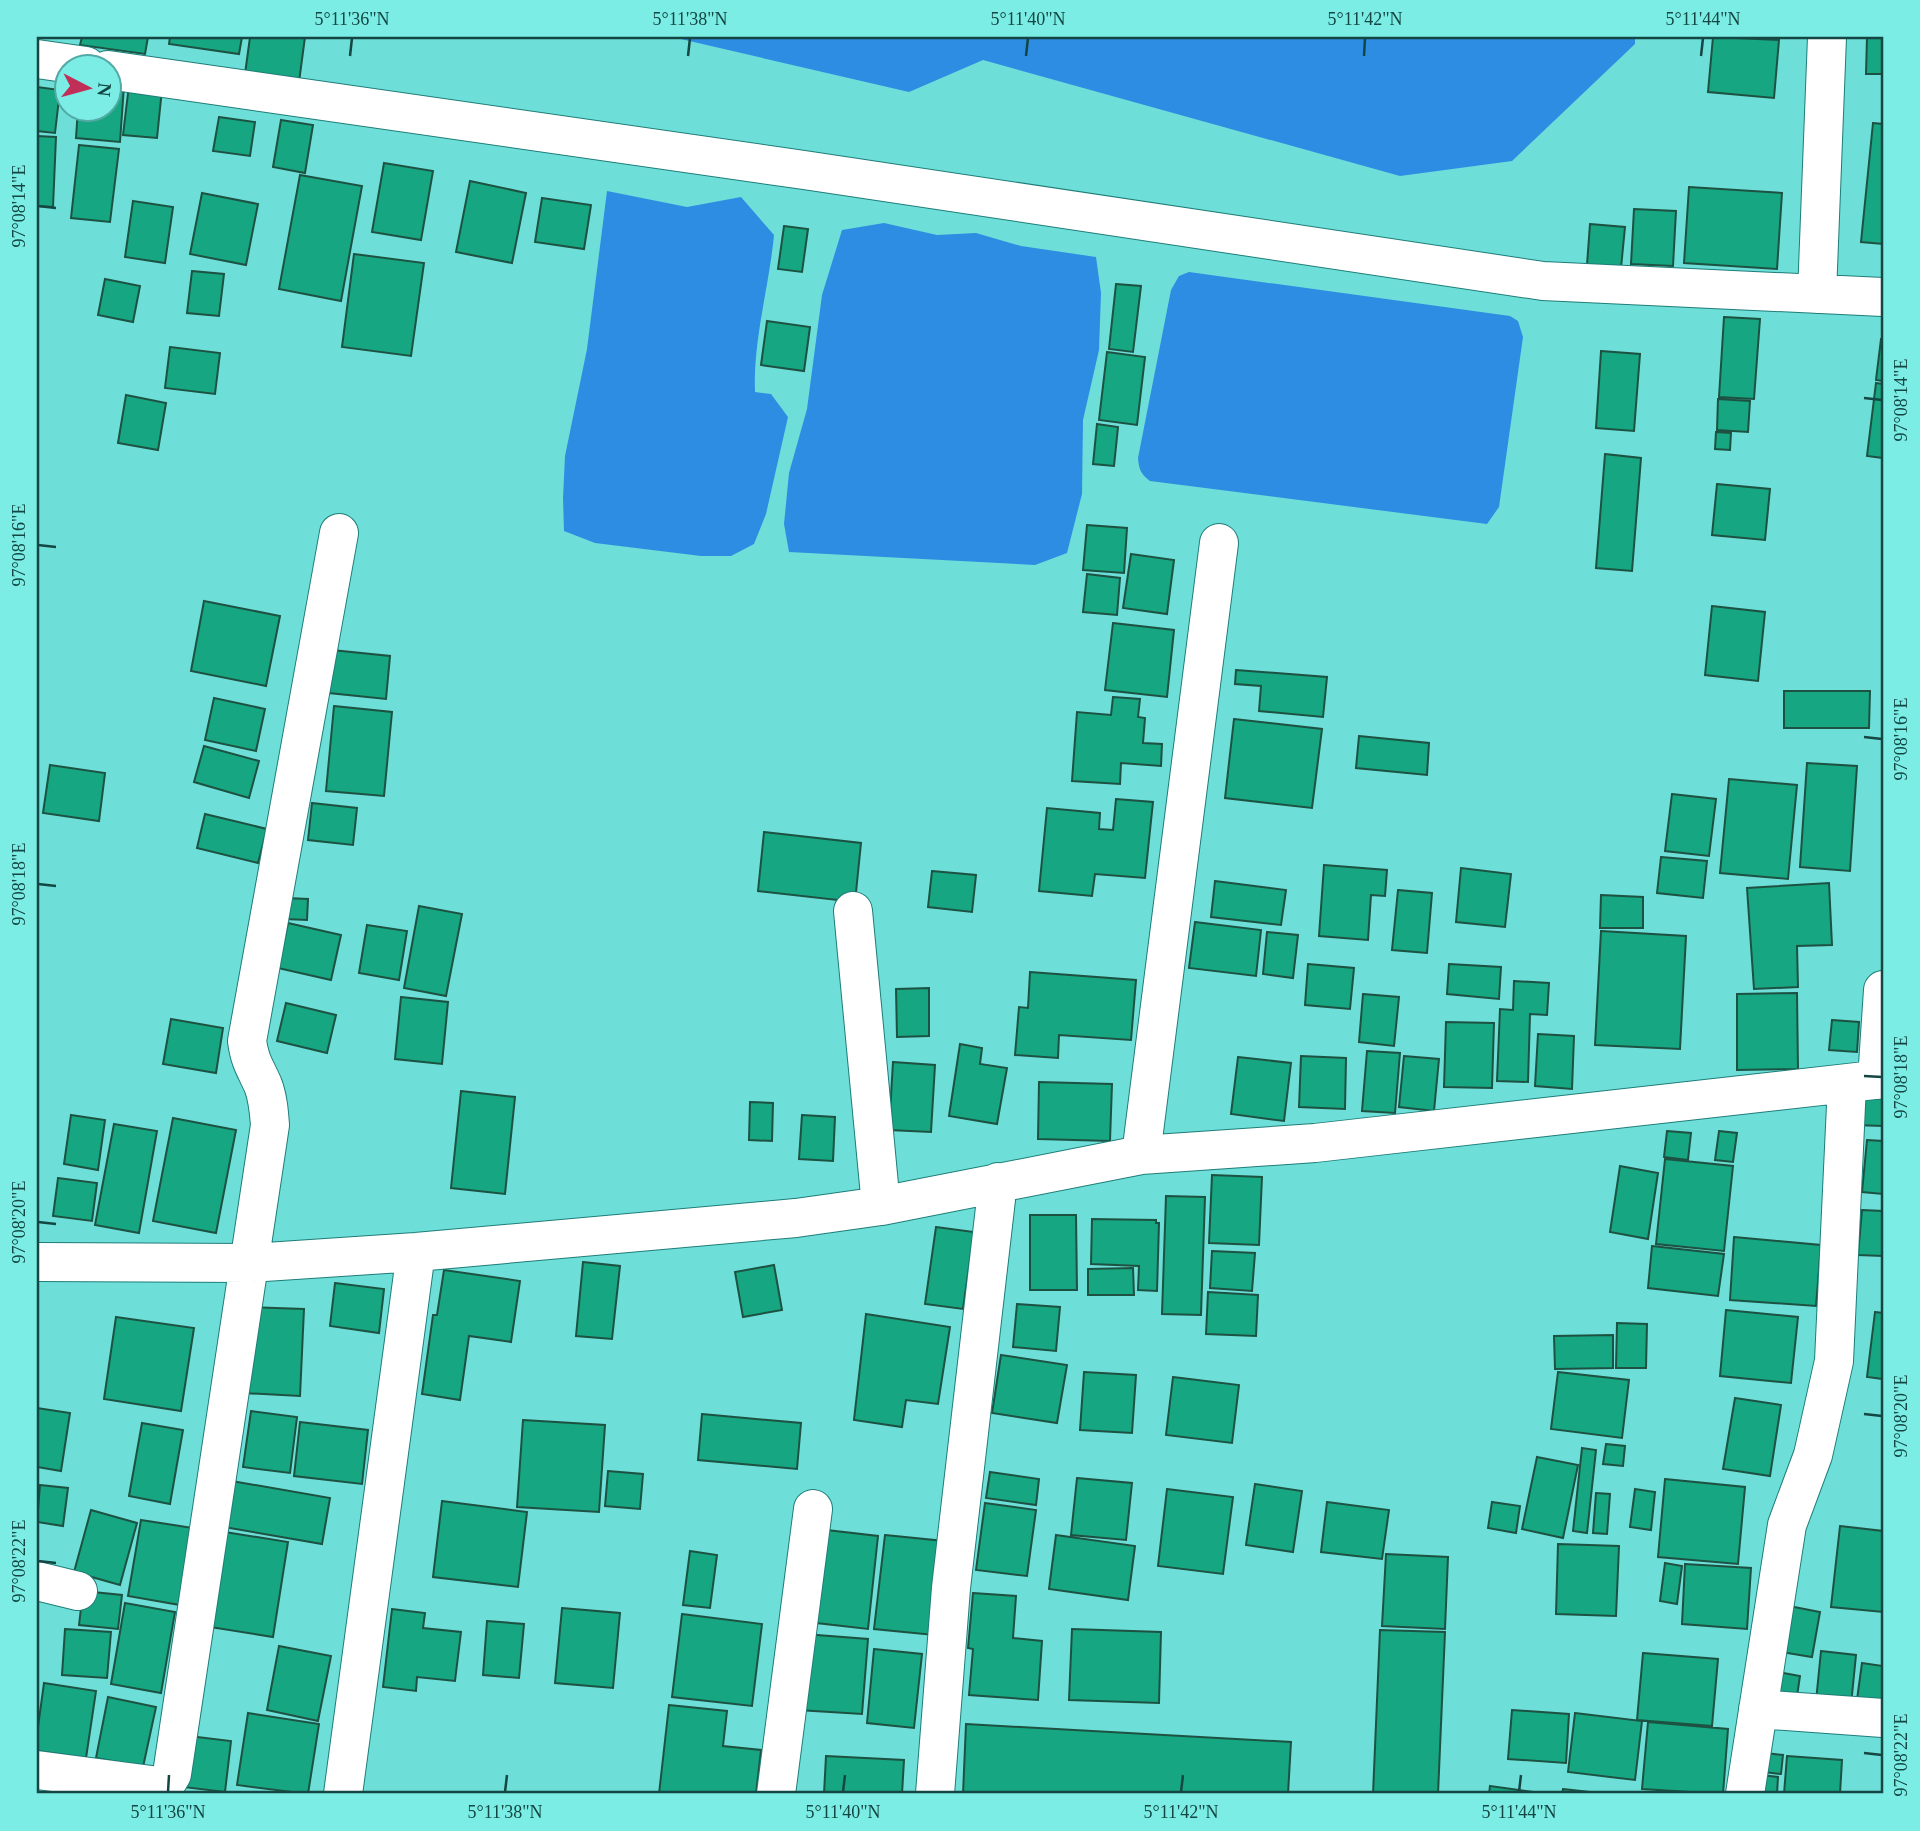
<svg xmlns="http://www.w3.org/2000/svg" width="1920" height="1831" font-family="'Times New Roman',serif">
<rect width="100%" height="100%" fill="#6ddfd8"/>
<!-- water -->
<path fill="#2d8de3" d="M672 37H1635V44L1512 161 1400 176 983 60 909 92Z
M607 191 687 207 741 197 774 235C769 288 753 339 755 392L771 394 788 417 766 514 754 544 731 556H701L595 543 564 531 563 498 565 456 587 349Z
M884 223 937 235 976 233 1021 246 1096 257 1101 293 1099 350 1083 420 1082 494 1067 553 1035 565 789 552 784 524 789 473 807 409 822 295 842 230Z
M1189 272 1510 316 1518 321 1523 337 1499 507 1487 524 1150 481C1141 474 1139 470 1138 458L1171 290 1179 276Z"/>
<!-- building -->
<path fill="#16a682" stroke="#1d5242" stroke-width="2" d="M82 37H148L145 54 80 45Z
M170 37H242L239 54 169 44Z
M250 37H305L299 82 245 74Z
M1713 37 1779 40 1774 98 1708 92Z
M1867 37H1883V74H1866Z
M108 85 124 86 120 142 76 138 78 108H108Z
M129 85 162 89 157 138 123 135Z
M37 87 60 90 55 133 37 131Z
M219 117 255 122 250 156 213 151Z
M281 120 313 125 305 173 273 167Z
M1873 123 1883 124V244L1861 242Z
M37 136 56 137 53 207 37 206Z
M79 145 119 149 110 222 71 218Z
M384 163 433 171 421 240 372 232Z
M300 175 362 186 341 301 279 289Z
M470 181 526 193 512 263 456 252Z
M1689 187 1782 193 1777 269 1684 263Z
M202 193 258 204 246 265 190 254Z
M542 198 591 205 584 249 535 242Z
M133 201 173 207 165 263 125 257Z
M1634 209 1676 211 1673 266 1631 264Z
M1590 224 1625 227 1621 268 1587 265Z
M784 226 808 229 802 272 778 269Z
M354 254 424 263 411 356 342 347Z
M192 271 224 274 219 316 187 313Z
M105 279 140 286 133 322 98 315Z
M1116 284 1141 286 1133 352 1109 349Z
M1724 317 1760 319 1754 399 1719 397Z
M767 321 810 327 804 371 761 365Z
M1881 339H1883V381L1876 380Z
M170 347 220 353 215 394 165 388Z
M1601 351 1640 354 1634 431 1596 428Z
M1107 352 1145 357 1137 425 1099 420Z
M1876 383 1883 384V458L1867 456Z
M126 395 166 403 158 450 118 443Z
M1718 399 1750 401 1748 432 1717 430Z
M1097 424 1118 427 1114 466 1093 464Z
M1716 432 1731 433 1730 450 1715 449Z
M1605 454 1641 458 1632 571 1596 568Z
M1717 484 1770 489 1765 540 1712 535Z
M1087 525 1127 528 1124 573 1083 570Z
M1131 554 1174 560 1167 614 1123 608Z
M1087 574 1120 578 1117 615 1083 612Z
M204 601 280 616 266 686 191 671Z
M1712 606 1765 612 1758 681 1705 675Z
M1113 623 1174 630 1167 697 1105 690Z
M332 650 390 656 386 699 329 693Z
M1236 670 1327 677 1323 717 1259 711 1261 686 1235 684Z
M1784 691H1870L1869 728H1784Z
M1113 697 1140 699 1138 717 1145 718 1143 743 1162 744 1161 766 1121 763 1120 784 1072 781 1077 712 1111 715Z
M214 698 265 709 256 751 205 740Z
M334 706 392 712 384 796 326 791Z
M1234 719 1322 729 1312 808 1225 798Z
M1359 736 1429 743 1427 775 1356 768Z
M204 746 259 761 249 798 194 782Z
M1807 763 1857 766 1850 871 1800 867Z
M50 765 105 773 99 821 43 813Z
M1729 779 1797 785 1788 879 1720 873Z
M1672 794 1716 799 1709 856 1665 851Z
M1116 799 1153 802 1145 878 1095 874 1092 896 1039 891 1047 808 1100 813 1099 829 1113 830Z
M312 803 357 808 353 845 308 840Z
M205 814 267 829 258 863 197 848Z
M764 832 861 843 855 902 758 891Z
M1661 857 1707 861 1703 898 1657 893Z
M1324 865 1387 870 1385 896 1371 895 1368 940 1319 936Z
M1461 868 1511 874 1505 927 1456 922Z
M932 871 976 875 972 912 928 907Z
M1215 881 1286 890 1281 925 1211 917Z
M1829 883 1832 945 1797 946 1798 987 1754 989 1747 888Z
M1398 890 1432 893 1427 953 1392 950Z
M1601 895 1643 897V928H1600Z
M286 898 308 899 307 920 285 919Z
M419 906 462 914 446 996 404 988Z
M1195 922 1261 930 1256 976 1189 968Z
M288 923 341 935 331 980 278 968Z
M367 925 407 931 399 980 359 973Z
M1601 931 1686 936 1680 1049 1595 1045Z
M1267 932 1298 935 1293 978 1263 974Z
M1308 964 1354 968 1350 1009 1305 1005Z
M1449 964 1501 967 1499 999 1447 994Z
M1030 972 1136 980 1131 1040 1059 1035 1058 1058 1015 1055 1019 1007 1028 1008Z
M1514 981 1549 983 1547 1015 1530 1014 1528 1082 1497 1081 1500 1009 1513 1010Z
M929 988V1036L897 1037 896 989Z
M1797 993 1798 1069 1737 1070V994Z
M1363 994 1399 997 1394 1046 1359 1042Z
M401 997 448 1002 442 1064 395 1059Z
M286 1003 336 1015 327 1053 277 1041Z
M171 1019 223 1028 216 1073 163 1064Z
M1832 1020 1859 1022 1857 1052 1829 1050Z
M1446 1022 1494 1023 1492 1088 1444 1087Z
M1538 1034 1574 1036 1572 1089 1535 1086Z
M960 1044 982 1048 980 1064 1007 1068 997 1124 949 1116Z
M1367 1051 1400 1053 1395 1113 1362 1111Z
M1301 1056 1346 1058 1345 1109 1299 1107Z
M1404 1056 1439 1059 1434 1111 1399 1107Z
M1238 1057 1291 1063 1284 1121 1231 1114Z
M893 1062 935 1065 931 1132 889 1130Z
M1039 1082 1112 1084 1110 1141 1038 1139Z
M461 1091 515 1097 505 1194 451 1188Z
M1855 1091 1883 1092V1126L1854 1125Z
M750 1102 773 1103 772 1141 749 1140Z
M71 1115 105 1120 98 1170 64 1164Z
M802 1115 835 1117 833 1161 799 1159Z
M173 1118 236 1130 216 1233 153 1221Z
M114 1124 157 1131 139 1233 95 1225Z
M1667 1131 1691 1133 1688 1160 1664 1157Z
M1719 1131 1737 1133 1733 1162 1715 1160Z
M1867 1140 1883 1141V1194L1862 1192Z
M1665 1159 1733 1166 1724 1251 1656 1244Z
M1620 1166 1658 1173 1648 1239 1610 1232Z
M1212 1175 1262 1177 1259 1245 1209 1243Z
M58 1178 97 1183 92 1221 53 1216Z
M1166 1196 1205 1197 1201 1315 1162 1314Z
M1862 1210 1883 1211V1256L1858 1255Z
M1030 1215H1076L1077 1290H1030Z
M1092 1219 1156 1220V1223H1159L1157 1291 1138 1290 1139 1266 1091 1264Z
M936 1227 974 1232 963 1309 925 1304Z
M1734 1237 1821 1245 1816 1306 1730 1300Z
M1652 1246 1724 1254 1718 1296 1648 1288Z
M1212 1251 1255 1253 1252 1291 1210 1288Z
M583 1262 620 1266 612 1339 576 1336Z
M774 1265 782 1310 743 1317 735 1272Z
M1133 1268 1134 1295H1088V1269Z
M444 1270 520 1281 511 1342 469 1336 460 1400 422 1394 433 1315H437Z
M335 1283 384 1289 379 1333 330 1326Z
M1208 1292 1258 1295 1256 1336 1206 1334Z
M1017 1304 1060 1307 1056 1351 1013 1347Z
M246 1307 304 1309 300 1396 242 1393Z
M1726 1310 1798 1317 1791 1383 1720 1376Z
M1875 1312 1883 1313V1379L1867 1377Z
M866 1314 950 1327 938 1404 906 1400 902 1427 854 1420Z
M116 1317 194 1328 181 1411 104 1399Z
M1617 1323 1647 1324 1646 1368H1616Z
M1613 1335V1368L1555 1369 1554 1336Z
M1001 1355 1067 1365 1057 1423 992 1413Z
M1084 1372 1136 1375 1132 1433 1080 1430Z
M1558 1372 1629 1380 1622 1438 1551 1429Z
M1173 1377 1239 1385 1232 1443 1166 1435Z
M1735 1398 1781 1405 1770 1476 1723 1469Z
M37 1408 70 1413 61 1471 37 1467Z
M251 1411 297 1417 290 1473 243 1467Z
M702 1414 801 1423 797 1469 698 1460Z
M523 1420 605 1425 599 1512 517 1507Z
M300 1422 368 1430 362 1484 294 1476Z
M142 1423 183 1430 170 1504 129 1496Z
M1606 1444 1625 1446 1623 1466 1603 1464Z
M1582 1448 1596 1450 1587 1533 1573 1531Z
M1537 1457 1578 1465 1563 1538 1522 1529Z
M608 1471 643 1474 640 1509 605 1506Z
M990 1472 1039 1479 1036 1505 986 1498Z
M1077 1478 1132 1483 1126 1540 1071 1535Z
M1665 1479 1745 1487 1738 1564 1658 1557Z
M226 1480 330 1498 322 1544 218 1526Z
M1255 1484 1302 1491 1293 1552 1246 1545Z
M40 1485 68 1488 63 1526 37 1522Z
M1167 1489 1233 1497 1223 1574 1158 1566Z
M1635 1489 1655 1492 1651 1530 1630 1527Z
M1596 1493 1610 1494 1607 1534 1593 1533Z
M442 1501 527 1512 518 1587 433 1577Z
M1327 1502 1389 1510 1382 1559 1321 1552Z
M1492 1502 1520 1506 1516 1533 1488 1528Z
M985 1503 1036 1510 1027 1576 976 1570Z
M91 1510 137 1523 120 1585 74 1572Z
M141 1520 193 1528 180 1605 128 1596Z
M1840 1526 1883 1531V1612L1831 1607Z
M818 1529 878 1536 868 1629 808 1622Z
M225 1532 288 1542 273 1637 210 1627Z
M885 1535 944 1541 934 1635 874 1629Z
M1056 1535 1135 1546 1128 1600 1049 1589Z
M1558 1544 1619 1546 1616 1616 1556 1614Z
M690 1551 717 1555 710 1608 683 1605Z
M1386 1554 1448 1557 1445 1629 1382 1626Z
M1665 1563 1682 1566 1677 1604 1660 1601Z
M1685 1564 1751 1568 1747 1629 1682 1624Z
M83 1591 122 1595 118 1629 79 1625Z
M973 1593 1016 1596 1013 1638 1042 1641 1038 1700 969 1695 973 1649 968 1648Z
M125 1603 175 1612 161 1693 111 1684Z
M1789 1606 1820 1612 1812 1657 1781 1652Z
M562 1608 620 1613 613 1688 555 1683Z
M392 1609 425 1613 423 1628 461 1632 455 1681 417 1677 416 1691 383 1687Z
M682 1614 762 1624 752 1706 672 1697Z
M487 1621 524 1624 519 1678 483 1675Z
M65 1629 111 1632 107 1678 62 1675Z
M1072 1629 1161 1632 1159 1703 1069 1700Z
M1380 1630 1445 1632 1438 1794H1373Z
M804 1634 868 1639 862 1714 798 1710Z
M279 1646 331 1656 318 1721 267 1710Z
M874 1649 922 1654 914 1728 867 1723Z
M1821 1651 1856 1655 1851 1705 1816 1701Z
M1643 1653 1718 1659 1712 1726 1637 1720Z
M1862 1663 1883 1666V1711L1856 1707Z
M1778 1672 1800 1676 1796 1703 1774 1700Z
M44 1683 96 1691 86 1758 37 1751V1734Z
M108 1697 156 1707 143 1767 96 1758Z
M669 1705 727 1711 723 1746 761 1750 756 1794H659Z
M1512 1710 1569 1714 1566 1763 1508 1759Z
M248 1713 319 1724 308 1794 237 1785Z
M1575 1713 1642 1721 1635 1780 1568 1772Z
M1648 1722 1728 1729 1723 1794 1642 1789Z
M966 1724 1291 1742 1288 1794H963Z
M189 1736 231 1741 225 1792 183 1787Z
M1766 1753 1783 1755 1781 1774 1764 1772Z
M826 1756 904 1760 902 1794H824Z
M1787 1756 1842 1760 1840 1794H1784Z
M1761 1775 1778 1777 1777 1794H1759Z
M1490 1786 1534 1792 1533 1794H1489Z
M1563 1789 1608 1794H1562Z"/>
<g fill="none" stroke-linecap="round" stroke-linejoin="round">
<!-- minor casing -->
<g stroke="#1f7d78" stroke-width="40">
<path id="minor" d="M37 59 86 66
M108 70 804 170 1543 281 1883 297
M1817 294 1827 37
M853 911 881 1206
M1877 1080 1883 990
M1141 1155 1219 543
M37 1262 249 1263 416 1252 796 1218 881 1206 1141 1155 1315 1143 1883 1079
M37 1581 78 1591
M1758 1709 1883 1718
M37 1770 159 1786 166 1784 172 1774 270 1125C269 1112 268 1098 263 1085 255 1067 250 1062 247 1041L339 533
M343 1794 416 1252
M776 1794 813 1509
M935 1794 951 1588 998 1182
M1745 1794 1787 1525 1813 1455 1834 1361 1847 1084"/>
</g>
<!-- minor -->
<use href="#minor" stroke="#fff" stroke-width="38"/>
</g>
<!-- ticks -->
<path fill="none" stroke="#144643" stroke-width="2.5" d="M350 56 352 38M688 56 690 38M1026 56 1028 38M1364 56 1365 38M1701 56 1703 38M38 206 56 208M1864 398 1882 400M38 545 56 547M1864 737 1882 739M38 884 56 886M1864 1076 1882 1077M38 1222 56 1224M1864 1414 1882 1416M38 1561 56 1563M1864 1753 1882 1755M168 1792 169 1775M505 1792 507 1775M843 1792 845 1775M1181 1792 1183 1775M1519 1792 1521 1775"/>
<!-- border -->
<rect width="1920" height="1831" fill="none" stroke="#7bede5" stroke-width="77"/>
<!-- north arrow -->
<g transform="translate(88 88) rotate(96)"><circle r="33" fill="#7bede5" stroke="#52aaa4" stroke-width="2"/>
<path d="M0-5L12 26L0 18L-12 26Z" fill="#bf2f57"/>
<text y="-10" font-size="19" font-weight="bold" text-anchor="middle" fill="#144643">N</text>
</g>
<rect x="38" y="38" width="1844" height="1754" fill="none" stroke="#144643" stroke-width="2.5"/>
<g font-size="18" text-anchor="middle" fill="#144643">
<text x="352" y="25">5°11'36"N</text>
<text x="690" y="25">5°11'38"N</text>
<text x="1028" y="25">5°11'40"N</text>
<text x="1365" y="25">5°11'42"N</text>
<text x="1703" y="25">5°11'44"N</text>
<text transform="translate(19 206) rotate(-90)" y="6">97°08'14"E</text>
<text transform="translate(1901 400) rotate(-90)" y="6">97°08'14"E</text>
<text transform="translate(19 545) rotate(-90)" y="6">97°08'16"E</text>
<text transform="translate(1901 739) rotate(-90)" y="6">97°08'16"E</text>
<text transform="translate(19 884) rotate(-90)" y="6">97°08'18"E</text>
<text transform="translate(1901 1077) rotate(-90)" y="6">97°08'18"E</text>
<text transform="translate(19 1222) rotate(-90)" y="6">97°08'20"E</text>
<text transform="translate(1901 1416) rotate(-90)" y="6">97°08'20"E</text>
<text transform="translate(19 1561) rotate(-90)" y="6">97°08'22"E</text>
<text transform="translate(1901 1755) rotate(-90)" y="6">97°08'22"E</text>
<text x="168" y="1818">5°11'36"N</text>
<text x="505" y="1818">5°11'38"N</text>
<text x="843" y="1818">5°11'40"N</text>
<text x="1181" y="1818">5°11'42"N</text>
<text x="1519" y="1818">5°11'44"N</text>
</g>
</svg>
